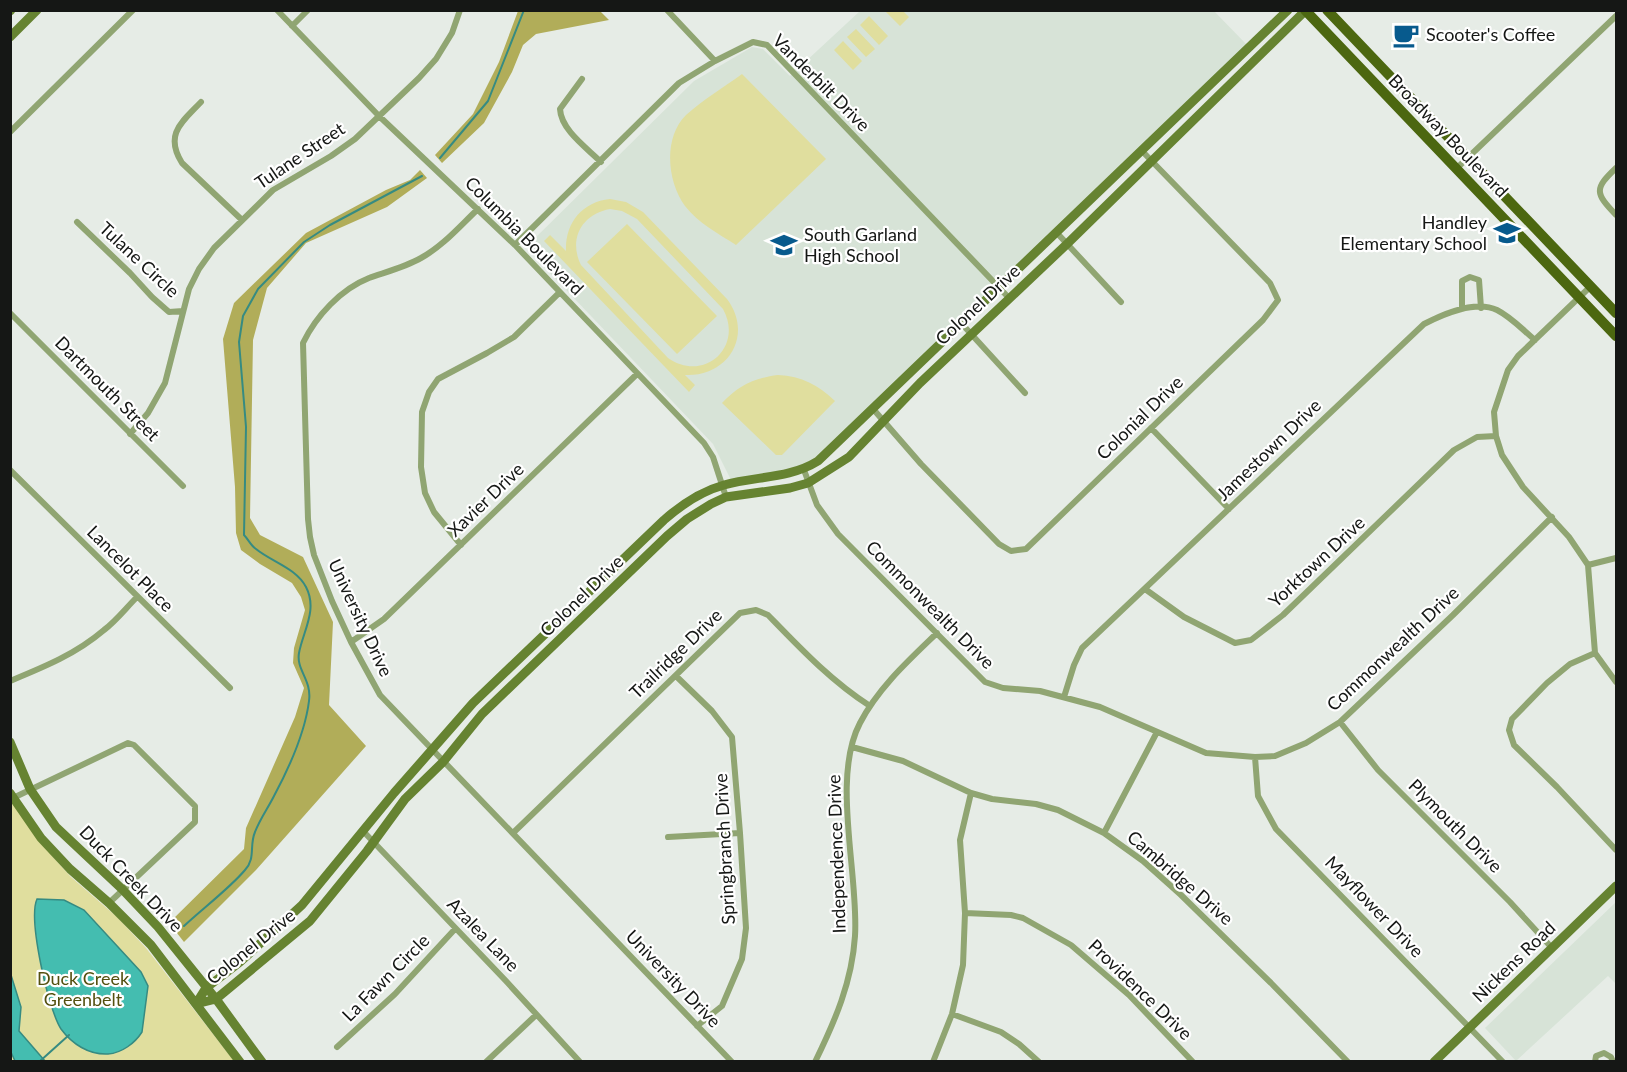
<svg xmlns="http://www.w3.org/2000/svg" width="1627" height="1072" font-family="Lato,sans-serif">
<rect width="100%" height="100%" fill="#e6ece6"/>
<!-- built -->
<path fill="#d7e3d7" d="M860 11H1214L1247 45 822 455 800 468 731 480 713 444 529 251 528 245 694 81 752 47 763 49 790 76Z
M1616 902V984L1608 976 1516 1061 1485 1028Z"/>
<!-- green -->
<path fill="#e0de9e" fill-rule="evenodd" d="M885 11H903L909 17 900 26Z
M869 16 888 36 879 45 860 25Z
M856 29 875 49 866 57 847 37Z
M843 41 862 61 853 70 834 50Z
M742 74 826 159 736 245C719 234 698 223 685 206 667 181 663 138 686 115 703 100 724 87 742 74Z
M610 199 626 202 643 212 727 299C754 335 728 377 685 375L695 385 689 392 544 241 550 235 566 251C565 223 582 202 610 199ZM610 209 622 211 637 219 723 309C744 347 704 383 668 358L581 265C568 239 582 214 610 209Z
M627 224 717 316 677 354 587 262Z
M778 375C802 376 818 385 835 401L782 455H776L722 403C738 386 754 378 778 375Z
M10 797 53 857 71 877 117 917 146 948 234 1061H11Z"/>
<!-- forest -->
<path fill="#b1ad59" d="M518 11H600L609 20 536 34 523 45 512 72 484 123 442 163 435 155 473 114 499 62Z
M420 170 427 178 387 207 306 243 267 288 253 340 250 518 260 535 303 557 333 622 329 705 366 746 256 870 184 942 169 923 244 849 246 828 295 717 304 688 293 663 294 648 305 610 301 597 292 583 260 564 241 550 236 533 235 487 223 339 234 303 306 233 386 190 410 180Z"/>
<!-- water -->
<path fill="#44bdb0" stroke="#368b82" stroke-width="1.5" d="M37 899 64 900 84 910 141 972 148 986 142 1032C135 1043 122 1053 108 1054 89 1055 72 1044 61 1029 48 1009 28 919 37 899Z
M11 975 21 1007 19 1031 45 1061H15L10 1050Z"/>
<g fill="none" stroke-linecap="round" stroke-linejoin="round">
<!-- stream -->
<path stroke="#368b82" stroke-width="2" d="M440 158 488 101 524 10
M184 926C202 909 230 888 245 870 256 858 249 846 255 832 260 819 268 808 274 796 289 768 305 733 309 701 312 680 296 670 299 653 303 631 318 610 306 587 296 568 272 562 256 549 251 546 248 539 244 535L246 427 239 342 243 316 258 289 304 242 330 225 422 176
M39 1062 69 1035"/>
<!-- street -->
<path stroke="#90a572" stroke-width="6" d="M277 10 379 116 515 245 704 443 713 457 726 497
M667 10 715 61
M292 26 308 10
M582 79 560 109C561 130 587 148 601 162
M201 102C182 122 164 134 182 163L242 220
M10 132 133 10
M1616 168C1594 189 1595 193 1616 215
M1456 169 1616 16
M478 209C460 226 443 246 421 258 405 267 386 272 369 278 341 289 316 316 303 343L308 519 310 537 314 555 332 601 351 642 380 695 732 1062
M77 222 130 273 152 297 169 312 183 311
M1057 233 1121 302
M515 245 679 83 715 61 753 42 767 45 1010 299
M1591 286 1518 356 1508 370 1494 412 1496 436 1502 455 1523 487 1569 537 1588 565 1595 653 1616 682
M1462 309V281L1470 277 1479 280 1481 308
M10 313 183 486
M962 324 1025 393
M874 410 921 464 999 544 1011 551 1026 549 1263 320 1278 300 1270 283 1142 151
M1151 428 1229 509
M130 434 148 413 165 383 189 289 199 269 214 248 273 190 331 156 355 139 419 78 436 59 452 33 460 10
M10 470 230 688
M804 470 817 505 838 534 985 682 1003 688 1040 691 1100 707 1206 753 1255 757 1275 756 1306 743 1340 722 1453 615 1552 517
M461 545 434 512 425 493 421 467 422 412 429 392 438 379 487 353 514 337 560 292
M1588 565 1616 558
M1145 589 1184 617 1235 643 1251 640 1283 615 1454 450 1477 437 1496 436
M351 642 384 619 637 374
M1595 653 1570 664 1547 683 1512 719 1509 730 1514 745 1557 787 1616 850
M676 676 712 711 732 737 740 833 746 928 742 959 722 1006 697 1026
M10 681C44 667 76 654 104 630 116 621 126 608 137 597
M1064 697 1074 665 1082 648 1424 324C1443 314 1476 300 1497 310 1511 317 1523 330 1535 340
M1340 722 1378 770 1510 902 1552 948
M852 747 903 761 971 793 992 799 1036 804 1058 810 1104 833 1143 861 1181 895 1271 983 1348 1062
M1255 757 1258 796 1276 829 1503 1062
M13 798 128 743 134 745 195 806V822L109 903
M363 831 506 981 580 1062
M513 833 740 613 756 610 768 615C800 648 831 681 870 706
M1104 833 1157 732
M668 837 740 833
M965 913 1011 915 1023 918 1071 945 1129 995 1193 1062
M952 1014 1001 1032 1019 1044 1039 1062
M337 1047 395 994 455 929
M486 1062 536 1015
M815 1062C835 1021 852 982 855 936 859 875 831 778 860 723 878 688 909 660 937 633
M933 1062 952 1014 963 965 965 913 960 840 971 793
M1595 1062 1596 1056 1604 1053 1611 1057 1613 1062"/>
<!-- secondary -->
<path stroke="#668331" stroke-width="9" d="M10 11 11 10
M10 37 37 10
M10 742 30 789 56 827 122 889 158 927 216 999 262 1062
M10 793 41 838 70 869 109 903 151 945 240 1062
M196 1004 216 999 310 921 367 851 405 799 443 762 482 714 667 536 687 519 711 504 726 497 790 488 808 483 849 457 920 383 1067 244 1306 10
M196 1004 206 988 240 962 302 905 394 793 473 703 664 520C681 505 702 491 724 485 756 476 789 479 818 461L1288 10
M1434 1062 1616 886"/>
<!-- primary -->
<path stroke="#4c6710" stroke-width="10" d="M1305 10 1616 336
M1327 10 1616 313"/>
</g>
<!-- icons -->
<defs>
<g id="cafe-bare" transform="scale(2.07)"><path d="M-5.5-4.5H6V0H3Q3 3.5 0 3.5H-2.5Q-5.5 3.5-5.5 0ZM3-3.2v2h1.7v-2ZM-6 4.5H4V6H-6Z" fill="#075a8d" stroke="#fff" stroke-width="2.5" paint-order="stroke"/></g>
<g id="school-bare" transform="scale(2.07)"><path d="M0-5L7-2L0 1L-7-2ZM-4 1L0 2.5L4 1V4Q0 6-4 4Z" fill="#075a8d" stroke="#fff" stroke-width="2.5" paint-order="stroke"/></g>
</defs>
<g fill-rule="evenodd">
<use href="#cafe-bare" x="1406" y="35"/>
<use href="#school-bare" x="1507" y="233"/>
<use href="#school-bare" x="784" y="245"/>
</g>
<g text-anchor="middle" stroke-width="4.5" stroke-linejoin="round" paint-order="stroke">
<!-- poi labels -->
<g font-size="18" fill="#151715" stroke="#fff" text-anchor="start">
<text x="1426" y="41">Scooter's Coffee</text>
<text x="1487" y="229" text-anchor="end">Handley<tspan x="1487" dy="21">Elementary School</tspan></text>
<text x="804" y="241">South Garland<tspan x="804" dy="21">High School</tspan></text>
</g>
<!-- street labels -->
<g font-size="18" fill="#151715" stroke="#fff">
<text transform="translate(821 83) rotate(45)" y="6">Vanderbilt Drive</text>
<text transform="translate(1448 136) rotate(46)" y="6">Broadway Boulevard</text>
<text transform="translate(300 156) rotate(-34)" y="6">Tulane Street</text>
<text transform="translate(524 236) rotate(45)" y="6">Columbia Boulevard</text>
<text transform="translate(139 260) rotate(43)" y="6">Tulane Circle</text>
<text transform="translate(978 305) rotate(-43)" y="6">Colonel Drive</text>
<text transform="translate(107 389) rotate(45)" y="6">Dartmouth Street</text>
<text transform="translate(1140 418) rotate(-44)" y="6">Colonial Drive</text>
<text transform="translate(1269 450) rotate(-44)" y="6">Jamestown Drive</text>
<text transform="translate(486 500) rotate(-44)" y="6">Xavier Drive</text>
<text transform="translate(1317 562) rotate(-43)" y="6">Yorktown Drive</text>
<text transform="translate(130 569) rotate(45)" y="6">Lancelot Place</text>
<text transform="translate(582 596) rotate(-44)" y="6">Colonel Drive</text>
<text transform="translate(930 605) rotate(45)" y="6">Commonwealth Drive</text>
<text transform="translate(360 618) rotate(65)" y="6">University Drive</text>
<text transform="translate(1393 649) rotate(-43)" y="6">Commonwealth Drive</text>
<text transform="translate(676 654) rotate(-44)" y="6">Trailridge Drive</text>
<text transform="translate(1455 826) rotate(45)" y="6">Plymouth Drive</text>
<text transform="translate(725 849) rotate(-93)" y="6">Springbranch Drive</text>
<text transform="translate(837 854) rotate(-92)" y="6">Independence Drive</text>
<text transform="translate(1180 878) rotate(41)" y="6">Cambridge Drive</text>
<text transform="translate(131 879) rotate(46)" y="6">Duck Creek Drive</text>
<text transform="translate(1374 907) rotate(46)" y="6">Mayflower Drive</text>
<text transform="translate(483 935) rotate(46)" y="6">Azalea Lane</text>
<text transform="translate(251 947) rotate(-39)" y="6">Colonel Drive</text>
<text transform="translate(1514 962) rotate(-44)" y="6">Nickens Road</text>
<text transform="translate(386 978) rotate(-45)" y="6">La Fawn Circle</text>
<text transform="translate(673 979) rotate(46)" y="6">University Drive</text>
<text transform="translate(1140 990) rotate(44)" y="6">Providence Drive</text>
</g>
<!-- park labels -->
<g font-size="18" fill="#54500f" stroke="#fff">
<text x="83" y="985">Duck Creek<tspan x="83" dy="21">Greenbelt</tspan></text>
</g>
</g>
<!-- border -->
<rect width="1627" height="1072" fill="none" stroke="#151715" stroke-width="24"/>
</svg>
